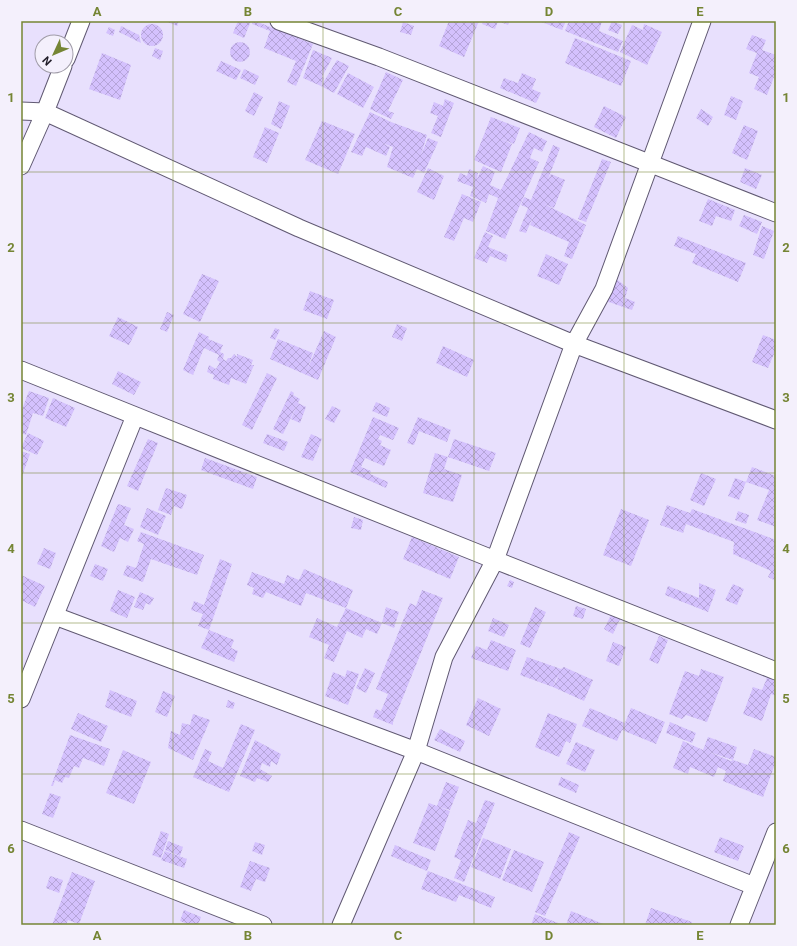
<svg xmlns="http://www.w3.org/2000/svg" width="797" height="946" font-family="Roboto,sans-serif">
<defs>
<pattern id="building-cross-hatch" width="8" height="8" patternUnits="userSpaceOnUse"><rect width="8" height="8" fill="#d4c1fd"/><path d="M0 0l8 8M0 8l8-8" fill="none" stroke="#b6a5d9"/></pattern>
</defs>
<rect width="100%" height="100%" fill="#e8e0fd"/>
<!-- building -->
<path fill="url(#building-cross-hatch)" d="M165 21H179L177 26Z
M238 21H251L244 38 233 33Z
M252 21H255L313 44 296 86 287 82 296 61 264 48 270 31 252 24Z
M449 21H479L464 57 439 46Z
M483 21H510L508 25 498 21 495 29 482 24Z
M539 21H566L562 30Z
M569 21H602L599 31 623 41 618 52 565 31Z
M612 21 622 25 618 34 608 30Z
M403 22 414 26 411 35 400 32Z
M644 24 662 32 647 65 620 52 632 25 643 30Z
M141 35a11 11 0 1 1 22 0a11 11 0 1 1-22 0Z
M121 26 139 35 141 43 119 32Z
M109 27 115 30 113 36 106 33Z
M752 35 766 40 762 50 776 55V72L767 95 754 89 759 77 749 73 757 53 746 49Z
M575 38 631 61 621 86 565 63Z
M230 52a10 10 0 1 1 20 0a10 10 0 1 1-20 0Z
M155 48 163 51 160 60 152 56Z
M313 50 332 58 322 77 324 78 321 86 303 78Z
M102 53 131 65 120 100 89 89Z
M337 60 349 66 334 93 321 86Z
M221 61 241 70 236 80 216 71Z
M244 69 259 76 255 85 240 78Z
M386 72 403 80 388 111 394 113 391 119 370 109Z
M348 73 374 87 363 108 337 94Z
M522 73 536 79 532 89 541 93 536 103 500 88 504 78 518 83Z
M254 92 263 97 254 116 245 111Z
M731 96 743 101 736 120 724 115Z
M445 99 454 103 441 137 431 133 438 116 430 113 434 102 443 106Z
M279 101 290 106 281 129 271 124Z
M604 106 626 117 616 138 594 127Z
M701 109 713 117 708 126 696 118Z
M370 112 391 122 427 135 421 155 428 138 438 142 424 173 417 169 413 178 387 167 393 147 382 143 390 147 386 156 366 147 362 156 351 152Z
M491 117 520 128 514 144 499 138 512 144 501 172 474 160Z
M322 121 355 134 338 174 305 160Z
M744 125 758 131 747 160 732 153Z
M265 127 279 133 267 163 253 157Z
M529 132 547 141 542 152 534 148 530 158 539 162 505 239 486 231 498 198 489 194 486 203 470 196 473 187 457 181 460 173 467 176 469 169 478 173 477 179 483 166 495 172 490 185 501 190Z
M553 145 560 148 548 179 551 174 565 180 554 208 544 204 586 225 572 259 564 256 569 242 530 225 538 205 526 233 519 231 528 208 521 205 524 197 531 200Z
M602 159 611 162 586 222 578 219Z
M428 168 444 176 434 200 417 192Z
M745 168 762 175 756 189 740 182Z
M462 194 481 202 473 222 464 218 454 241 444 237Z
M708 199 735 210 731 221 716 216 712 226 699 221Z
M744 215 762 222 757 234 739 226Z
M762 226 774 231 764 259 753 255Z
M485 232 493 236 488 247 508 255 506 262 490 256 487 263 474 258Z
M678 236 746 263 738 282 692 263 696 254 674 246Z
M546 254 568 264 559 285 537 276Z
M202 274 219 281 200 322 183 314Z
M615 278 628 288 625 298 635 302 632 310 606 301Z
M310 291 334 300 327 319 303 310Z
M167 312 174 315 167 332 160 329Z
M118 317 138 327 129 345 109 336Z
M397 324 407 328 402 341 392 337Z
M275 328 280 330 275 340 270 338Z
M324 331 336 337 318 380 270 359 278 339 313 353 307 370Z
M199 332 209 337 208 339 223 345 220 352 224 354 223 359 226 361 228 358H231L234 354 237 357V354L253 360 251 365H254L246 384 231 378 229 385 213 379 214 375 207 372 209 365 216 369 220 362 217 360 219 355 204 348 193 375 183 370Z
M763 335 776 340V349L768 368 752 362Z
M443 346 474 360 467 377 436 363Z
M118 371 141 382 134 395 112 384Z
M267 373 277 378 252 430 242 425Z
M29 391 49 398 43 416 33 413 26 435 21 433V412Z
M291 391 294 393 293 395 300 399 283 434 273 429Z
M53 398 75 408 66 427 45 418Z
M376 402 390 408 387 417 372 411Z
M298 403 306 407 300 423 291 419Z
M332 406 341 410 334 423 325 419Z
M373 417 399 428 393 440 380 435 378 439 382 441 380 445 391 450 384 466 365 458 361 467 371 471 370 474 388 482 386 488 350 472Z
M418 417 451 430 447 442 419 431 414 445 407 443Z
M28 433 44 441 37 455 21 448Z
M267 434 288 442 284 451 263 443Z
M311 434 322 439 313 461 301 457Z
M148 439 158 443 138 491 127 486Z
M454 439 496 453 489 471 448 457Z
M21 451 30 454 21 479Z
M435 453 448 457 444 469 462 475 453 502 423 493Z
M205 458 257 477 253 489 201 470Z
M752 467 776 476V527L757 520 769 490 746 482Z
M701 473 716 479 704 506 690 500Z
M735 478 746 482 739 500 728 496Z
M166 488 187 495 182 509 174 506 171 515 158 510Z
M118 504 131 508 124 525 134 529 128 542 120 538 114 552 101 546Z
M667 505 690 513 692 509 776 540V581L768 577 771 571 733 554 734 542 686 524 683 533 660 525Z
M147 508 166 516 158 535 140 527Z
M621 509 649 520 631 566 603 555Z
M738 511 749 515 746 524 735 520Z
M354 517 363 520 361 530 351 528Z
M141 532 204 555 197 575 151 559 143 582 123 575 127 565 136 568 144 544 137 541Z
M412 537 459 557 450 579 403 559Z
M44 548 56 553 50 569 37 564Z
M220 559 232 564 209 630 234 640 231 648 238 651 234 662 201 648 209 630 198 626 203 614 191 610 194 601 204 605Z
M95 564 108 569 103 581 90 576Z
M304 569 353 590 346 608 306 593 301 606 266 592 263 598 252 594 254 588 247 585 252 572 284 584 287 575 299 580Z
M21 575 45 586 35 607 21 600Z
M510 580 514 582 512 588 507 586Z
M699 583 716 590 708 612 665 595 668 586 699 598Z
M733 584 744 589 737 605 725 600Z
M118 590 135 597 127 618 110 611Z
M422 590 443 598 393 722V725L373 717 376 709 381 711 388 694 376 689 410 603 416 606Z
M140 592 154 598 150 605 146 603 143 610 134 607Z
M576 606 586 609 583 619 573 616Z
M386 607 399 612 394 628 382 623Z
M535 607 546 612 530 648 520 644Z
M346 608 382 623 377 634 366 629 362 638 347 631 334 662 324 658 329 645 309 637 317 618 337 627Z
M612 613 621 617 613 634 604 629Z
M493 618 509 625 504 637 488 631Z
M659 636 668 640 658 664 649 660Z
M491 640 516 650 508 671 471 658 476 646 487 650Z
M613 642 626 647 619 666 606 661Z
M527 657 561 669 564 667 593 680 584 701 553 687 559 675 556 679 553 687 520 675Z
M365 668 375 673 366 693 356 688Z
M701 669 724 677 707 722 686 715 682 719 669 714 685 671 699 676Z
M347 670 359 674 348 705 325 696 333 672 345 677Z
M769 673 776 676V696L771 694 762 721 743 714 753 687 762 690Z
M110 690 137 701 131 717 105 707Z
M163 691 175 696 167 717 155 712Z
M478 698 501 709 489 736 466 725Z
M228 700 235 703 233 709 226 707Z
M590 708 625 723 631 708 665 722 656 744 622 730 617 741 582 726Z
M78 713 108 726 101 742 71 729Z
M548 713 577 724 570 743 566 741 559 757 535 747Z
M193 714 210 720 193 760 168 748 171 731 180 735 182 723 190 725Z
M670 722 696 733 692 743 666 733Z
M241 724 255 730 229 792 193 777 205 749 212 752 208 761 223 768Z
M440 729 465 741 460 752 434 740Z
M70 735 110 749 104 766 83 758 79 768 74 766 69 778 65 777 62 783 55 780 53 786H51Z
M708 737 737 747 733 760 709 752 731 761 733 760 748 765 754 749 776 757V761L763 797 723 781 726 771 718 767 714 777 690 767 688 774 673 768 683 741 703 750Z
M255 740 281 754 277 765 271 761 270 767 262 763 260 769 272 776 268 782 257 778 255 782 240 776Z
M576 742 595 750 585 772 566 764Z
M123 750 151 762 134 804 106 793Z
M561 777 579 785 576 793 558 785Z
M446 782 459 787 450 810 439 807 450 811 435 851 413 843 429 803 437 806Z
M50 793 61 797 53 818 42 814Z
M485 800 495 803 464 882 454 878 461 860 454 857 468 820 476 823Z
M161 831 169 834 161 858 152 855Z
M569 832 580 837 545 916 535 912Z
M720 837 744 846 738 861 714 852Z
M483 838 511 849 500 879 471 867Z
M168 841 183 847 180 856 165 850Z
M255 842 265 845 262 855 252 851Z
M395 845 431 860 427 871 391 856Z
M514 850 544 862 532 892 502 880Z
M165 851 187 859 184 868 161 860Z
M250 861 270 868 265 882 256 879 251 891 240 887Z
M428 871 495 897 491 908 459 895 456 902 421 889Z
M72 872 95 881 79 924 68 920 66 925H52Z
M50 876 63 880 59 893 46 888Z
M651 908 692 922 691 925H645Z
M184 910 201 917 198 925H190L180 921Z
M571 911 606 925H566Z
M535 914 563 925H531Z"/>
<g fill="none" stroke-linecap="round" stroke-linejoin="round">
<!-- minor casing -->
<g stroke="#605972" stroke-width="19">
<path id="minor" d="M279 21 379 57 776 213
M66 59 81 21
M21 111 45 112 299 228 574 344 776 420
M21 166 45 112 63 66
M21 370 495 560 776 671
M55 616 416 751 754 886
M21 699 135 416
M21 830 263 925
M341 925 416 751 444 657 495 560 574 344 604 289 702 21
M739 925 776 832"/>
</g>
<!-- minor -->
<use href="#minor" stroke="#fff" stroke-width="17"/>
</g>
<!-- grid -->
<path fill="none" stroke="#758534" stroke-width="1" stroke-opacity="0.55" d="M173 21V925M323 21V925M474 21V925M624 21V925M21 172H776M21 323H776M21 473H776M21 623H776M21 774H776"/>
<!-- border -->
<rect width="797" height="946" fill="none" stroke="#f4f0fc" stroke-width="44"/>
<!-- north arrow -->
<g transform="translate(54 54) rotate(226)"><circle r="19" fill="#f4f0fc" stroke="#a09ca8"/>
<path d="M0-3L7 15L0 10L-7 15Z" fill="#758534"/>
<text y="-6" font-size="11" font-weight="bold" text-anchor="middle" fill="#231f2a">N</text>
</g>
<rect x="22" y="22" width="753" height="902" fill="none" stroke="#758534" stroke-width="1.5"/>
<g font-size="13" text-anchor="middle" font-weight="bold" fill="#758534">
<text x="97" y="16">A</text>
<text x="248" y="16">B</text>
<text x="398" y="16">C</text>
<text x="549" y="16">D</text>
<text x="700" y="16">E</text>
<text x="11" y="102">1</text>
<text x="786" y="102">1</text>
<text x="11" y="252">2</text>
<text x="786" y="252">2</text>
<text x="11" y="402">3</text>
<text x="786" y="402">3</text>
<text x="11" y="553">4</text>
<text x="786" y="553">4</text>
<text x="11" y="703">5</text>
<text x="786" y="703">5</text>
<text x="11" y="853">6</text>
<text x="786" y="853">6</text>
<text x="97" y="940">A</text>
<text x="248" y="940">B</text>
<text x="398" y="940">C</text>
<text x="549" y="940">D</text>
<text x="700" y="940">E</text>
</g>
</svg>
